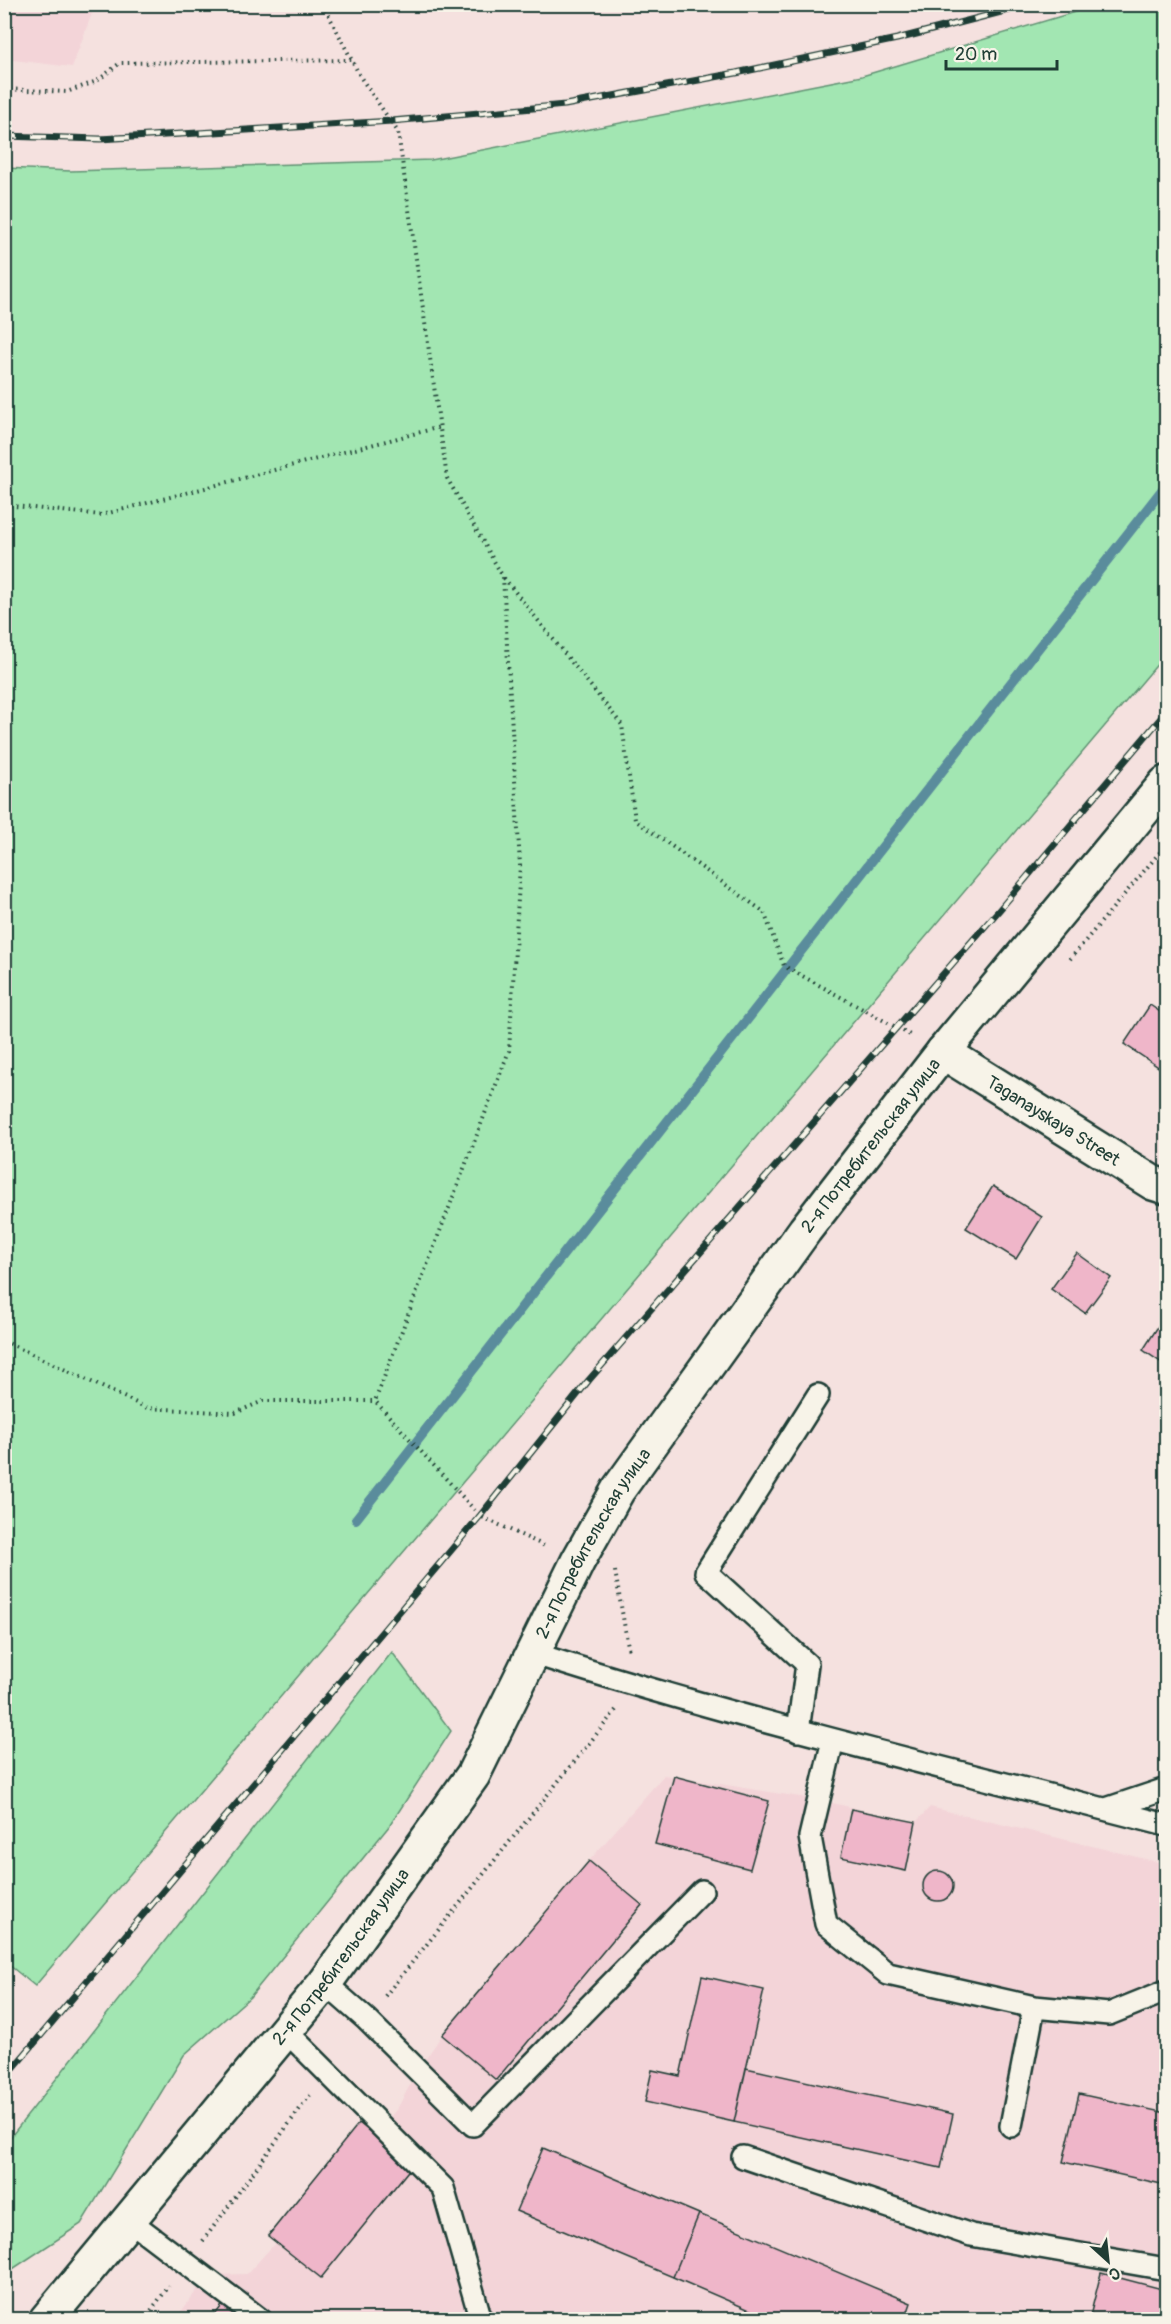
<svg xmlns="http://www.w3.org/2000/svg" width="1171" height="2324" font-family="Pangolin,sans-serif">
<rect width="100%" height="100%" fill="#f5e1df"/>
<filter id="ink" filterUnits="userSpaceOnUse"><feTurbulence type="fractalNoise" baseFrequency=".0167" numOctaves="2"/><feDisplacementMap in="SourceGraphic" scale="12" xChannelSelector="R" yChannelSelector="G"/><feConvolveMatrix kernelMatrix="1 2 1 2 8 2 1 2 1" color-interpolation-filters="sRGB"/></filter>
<g filter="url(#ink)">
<!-- built -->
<path fill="#f3d4d8" d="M5 4 95 5 72 67 5 59Z
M664 1775 819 1800 916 1822 930 1807 1166 1864V2319L175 2320 208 2275 247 2274 397 2109 418 2070 442 2035 589 1861Z"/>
<!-- green -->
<path fill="#a2e6b2" stroke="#609273" stroke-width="1.5" d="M1098 5H1166V654L35 1986 4 1961 5 168 71 171 431 160 862 76Z
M392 1652 451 1731 390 1825 250 1997 184 2055 81 2224 5 2274V2144Z"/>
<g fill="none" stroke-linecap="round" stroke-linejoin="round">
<!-- stream -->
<path stroke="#5a8c9c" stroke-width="10" d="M356 1519 1166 485"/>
</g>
<!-- building -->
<path fill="#efb6c9" stroke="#1f3d34" stroke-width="1.5" d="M1150 1005 1166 1016V1072L1124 1044Z
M993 1186 1042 1217 1016 1259 966 1228Z
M1077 1253 1111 1278 1085 1313 1051 1289Z
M1166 1314V1362L1165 1365 1143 1350Z
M674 1776 769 1801 750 1869 655 1844Z
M851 1809 916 1822 906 1871 841 1857Z
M589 1861 642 1905 496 2080 442 2035Z
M923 1886a15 15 0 1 1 30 0a15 15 0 1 1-30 0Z
M702 1976 764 1990 734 2122 645 2102 652 2070 680 2076Z
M746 2068 953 2114 941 2168 734 2122Z
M1079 2094 1166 2113V2185L1063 2162Z
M359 2123 412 2166 321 2278 268 2236Z
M543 2148 699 2214 673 2277 516 2211Z
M699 2214 911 2303 905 2320H773L673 2277Z
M1101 2273 1166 2290V2320H1089Z
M224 2303 243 2320H211Z"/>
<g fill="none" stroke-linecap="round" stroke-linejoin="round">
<!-- service casing -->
<g stroke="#1f3d34" stroke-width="26">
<path id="service" d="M532 1653C741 1720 954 1770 1166 1825
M798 1731 807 1664 706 1572 818 1395
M833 1740 810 1837 826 1924 888 1974 1034 2007 1109 2014 1166 1991
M1106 1809 1166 1789
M325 1983 366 2019 473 2125 702 1891
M286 2031 443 2188 481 2320
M1011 2126 1034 2007
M743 2157 971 2235 1166 2269
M129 2220 261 2320"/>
</g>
<!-- minor casing -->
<g stroke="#1f3d34" stroke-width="38">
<g id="minor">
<path id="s1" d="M943 1052 1153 1183 1166 1187"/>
</g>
</g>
<!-- tertiary casing -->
<g stroke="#1f3d34" stroke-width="38">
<g id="tertiary">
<path id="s2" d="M46 2320 325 1983 473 1775 578 1561 618 1490 805 1230 943 1052 1166 783"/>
</g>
</g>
<!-- path -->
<path stroke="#1f3d34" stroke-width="4" stroke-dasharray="1.5 4.5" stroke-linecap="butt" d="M323 4 361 78 398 132 447 478 503 577 520 865 509 1051 375 1401 480 1516 547 1547
M4 89 67 92 97 81 120 63 352 60
M4 505 101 515 440 427
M504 578 622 725 635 820 764 912 784 966 912 1036
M1070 959 1166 845
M4 1341 147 1408 235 1413 263 1401H375
M615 1571 629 1652
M385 1996 616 1710
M203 2241 310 2095
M144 2320 169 2286"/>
<!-- service -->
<use href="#service" stroke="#f7f3e8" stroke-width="21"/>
<!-- minor -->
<use href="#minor" stroke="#f7f3e8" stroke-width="33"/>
<!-- tertiary -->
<use href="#tertiary" stroke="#f7f3e8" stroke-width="33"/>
<!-- rail casing -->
<g stroke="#1f3d34" stroke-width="7">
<path id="rail" d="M4 136 100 139 392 121 565 105 736 73 897 39 1032 4
M4 2079 480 1516 589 1380 1000 909 1166 712"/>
</g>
<!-- rail -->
<use href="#rail" stroke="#f7f3e8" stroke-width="4.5" stroke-dasharray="14" stroke-linecap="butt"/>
</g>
</g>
<g text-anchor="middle" stroke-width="6" stroke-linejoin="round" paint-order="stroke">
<!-- street labels -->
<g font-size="18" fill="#1f3d34" stroke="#f7f3e8">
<text dy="6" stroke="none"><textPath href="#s1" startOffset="130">Taganayskaya Street</textPath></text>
<text dy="6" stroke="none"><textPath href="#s2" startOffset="1440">2-я Потребительская улица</textPath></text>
<text dy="6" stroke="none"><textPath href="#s2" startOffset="954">2-я Потребительская улица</textPath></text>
<text dy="6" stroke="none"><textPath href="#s2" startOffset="468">2-я Потребительская улица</textPath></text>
</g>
</g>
<!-- margin -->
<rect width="1171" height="2324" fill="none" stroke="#f7f3e8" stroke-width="24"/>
<rect x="12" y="12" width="1147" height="2300" fill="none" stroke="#1f3d34" stroke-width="2" filter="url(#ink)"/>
<!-- north arrow -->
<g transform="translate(1108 2261) rotate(153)" stroke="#f7f3e8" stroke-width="4.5" paint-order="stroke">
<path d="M0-4.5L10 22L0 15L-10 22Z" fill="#1f3d34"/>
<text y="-9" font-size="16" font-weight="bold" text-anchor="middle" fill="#1f3d34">С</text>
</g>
<!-- scale -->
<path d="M946 60v9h111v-9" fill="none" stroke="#1f3d34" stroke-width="3"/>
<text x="955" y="60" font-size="18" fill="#1f3d34" stroke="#f7f3e8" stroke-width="4.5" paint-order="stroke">20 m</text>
</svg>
